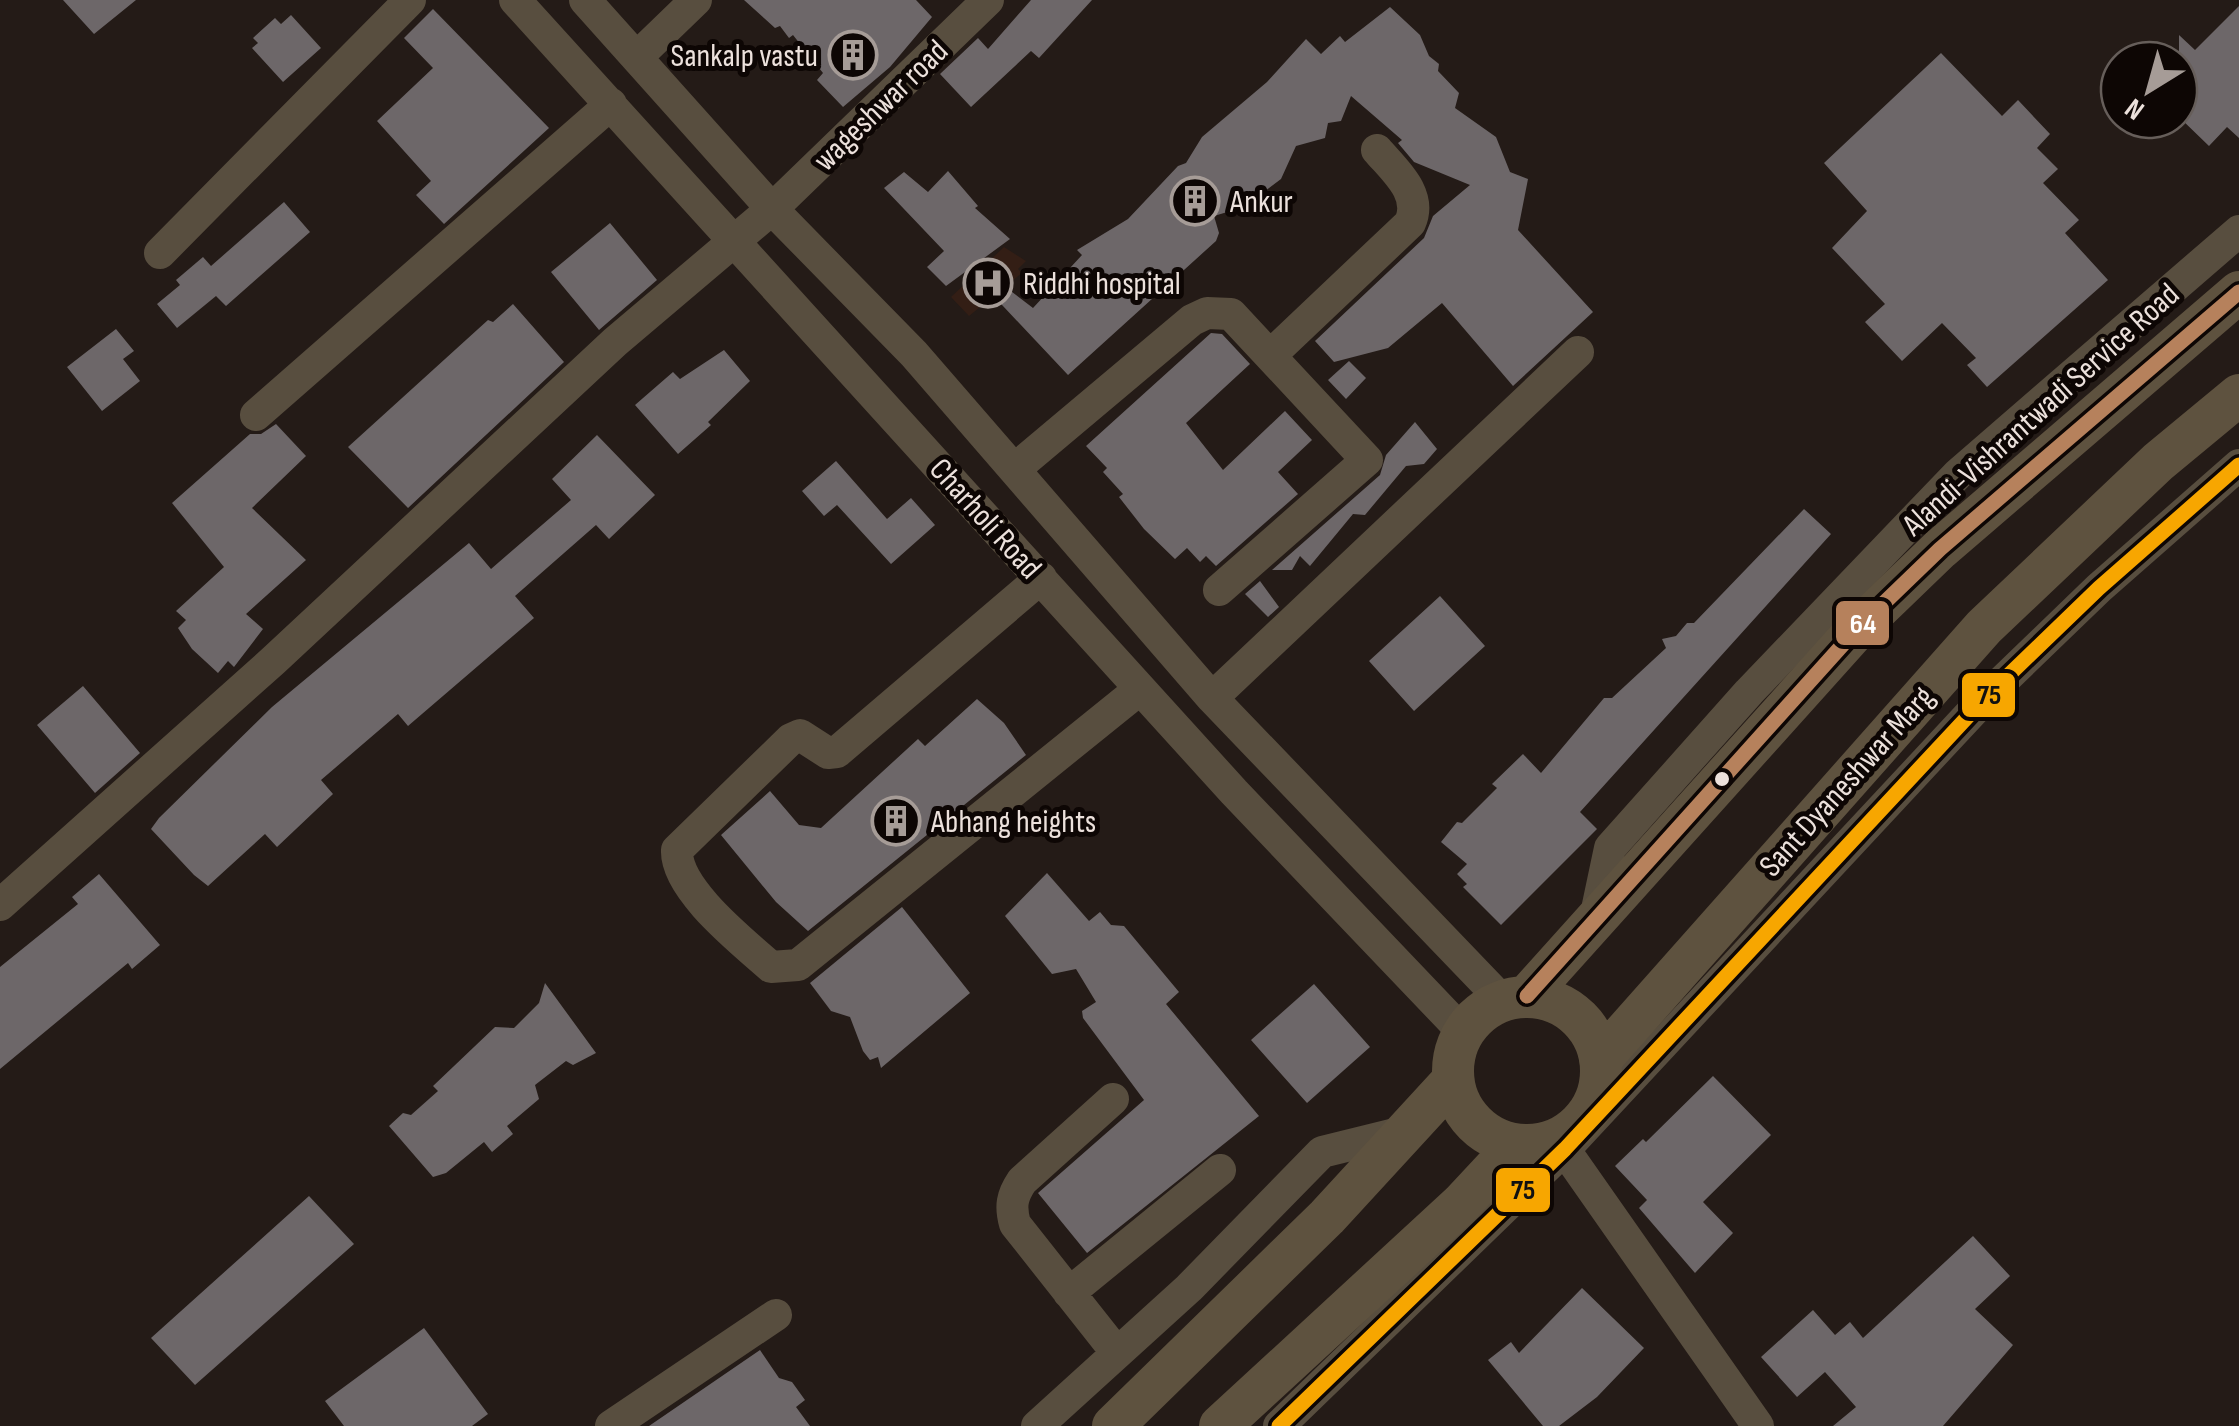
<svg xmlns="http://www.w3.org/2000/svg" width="2239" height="1426" font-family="'Sofia Sans Condensed',sans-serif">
<rect width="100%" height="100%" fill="#241b17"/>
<!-- built -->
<path fill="#331e15" d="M1004 247 1026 261 1018 269 1022 273 969 316 951 297Z"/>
<!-- building -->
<path fill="#6d6769" d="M63 0H136L94 34Z
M744 0H916L932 17 890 67 843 107 817 80 823 73 793 35 789 38 780 26 775 28Z
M1031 0H1092L1039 58 1031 51 971 107 940 74 978 38 988 49Z
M2239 6V138L2227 127 2209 146 2179 117V35L2195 50Z
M1390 7 1420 35 1429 56 1439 64 1438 71 1459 93 1455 108 1496 137 1510 172 1528 179 1518 230 1593 312 1513 386 1442 303 1388 348 1334 362 1315 341 1424 238 1433 216 1470 185 1414 162 1398 143 1402 140 1351 96 1341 121 1328 123 1325 138 1296 146 1281 179 1244 207 1214 216 1219 233 1216 241 1068 375 987 289 995 279 1033 308 1082 255 1077 250 1128 219 1178 166 1186 163 1202 137 1267 82 1306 39 1321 54 1340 36 1345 42Z
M433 9 549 128 444 224 416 195 431 181 377 121 433 68 404 38Z
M291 15 321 48 283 82 252 48 258 43 253 38 275 18 281 24Z
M1941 53 2002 116 2018 100 2050 134 2037 148 2058 169 2043 183 2079 220 2065 233 2108 280 1987 387 1967 365 1976 358 1942 323 1902 361 1865 322 1885 304 1832 248 1867 211 1824 163Z
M948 171 978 206 975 208 1010 239 946 286 927 267 944 251 884 188 904 172 928 192Z
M284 202 310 232 226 306 216 296 177 328 157 304 180 285 176 280 203 257 211 266Z
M610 223 657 280 599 330 551 272Z
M513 304 564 362 408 508 348 447 488 320 493 322Z
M116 329 134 351 123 359 140 381 102 411 67 367Z
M1211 333 1222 334 1250 364 1186 423 1223 470 1285 411 1312 440 1278 472 1298 494 1216 566 1206 556 1200 562 1187 548 1175 559 1144 529 1119 497 1123 494 1103 472 1107 468 1086 446Z
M724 350 750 381 708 422 711 425 678 454 635 405 673 372 680 379Z
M1349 361 1366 378 1346 399 1328 380Z
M1415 422 1437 449 1424 464 1406 466 1365 515 1353 514 1310 566 1300 556 1292 570H1272L1380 475 1386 455Z
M276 424 306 456 252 508 306 560 246 614 263 629 234 667 228 661 218 673 192 649 178 628 186 620 176 611 224 567 172 503 250 434H261Z
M597 435 655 495 609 539 596 525 515 596 534 618 408 726 398 714 321 780 333 794 277 847 265 834 208 886 194 875 151 829 159 818 272 707 469 543 491 569 571 500 552 479Z
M836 461 887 519 911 498 935 525 891 564 837 505 824 516 802 491Z
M1804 509 1831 534 1580 812 1597 829 1501 925 1463 887 1467 884 1457 874 1467 864 1441 842 1457 822 1462 823 1497 788 1492 784 1523 754 1541 773 1604 698H1612L1666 648 1662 639 1676 636 1687 623H1694Z
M1260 581 1279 607 1268 617 1245 594Z
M1440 596 1485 646 1414 711 1369 661Z
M83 686 140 753 95 793 37 725Z
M977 699 1004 723 1026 755 808 931 776 902 721 835 770 791 799 825 821 828 918 739 925 746Z
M1047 873 1089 921 1100 912 1111 925 1124 926 1179 992 1166 1004 1259 1116 1087 1253 1038 1193 1144 1100 1083 1018 1082 1011 1096 1002 1076 969 1052 974 1005 916Z
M99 874 160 945 132 969 128 963 0 1069V967L78 904 72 897Z
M902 907 970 993 881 1068 878 1057 870 1060 863 1051 850 1017 831 1011 810 983Z
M545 983 596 1053 573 1065 566 1061 535 1085 539 1099 507 1126 513 1134 492 1152 484 1142 446 1173 433 1177 389 1126 403 1113 411 1115 438 1091 433 1086 495 1027 514 1028 539 1003Z
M1314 984 1370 1047 1307 1103 1251 1040Z
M1713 1076 1771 1135 1703 1202 1733 1233 1695 1273 1639 1208 1647 1200 1615 1166 1643 1139 1646 1142Z
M309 1196 354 1244 195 1385 151 1338Z
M1973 1236 2010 1276 1975 1309 2013 1345 1943 1426H1833L1856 1407 1825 1372 1797 1397 1761 1357 1813 1310 1835 1335 1850 1322 1863 1338Z
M1582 1288 1644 1348 1597 1397 1559 1426H1543L1488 1360 1511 1342 1519 1353Z
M424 1328 488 1414 472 1426H344L325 1401Z
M760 1350 779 1378 792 1382 805 1400 796 1407 810 1426H649Z"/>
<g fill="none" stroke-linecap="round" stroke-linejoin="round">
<!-- minor -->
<path stroke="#584e3f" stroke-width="32" d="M515 0 1234 792 1463 1032
M585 0 772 209 914 354 1212 698 1502 1000
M637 57 696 0
M160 253 410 0
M1272 354 1410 223C1423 194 1395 171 1377 150
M256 415 611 104
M1016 468 1192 320 1207 313 1231 314 1367 460 1219 590
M1041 578 837 752 828 753 800 735 791 739 677 850C675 889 743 942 771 967L798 965 1140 689
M1212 698 1578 352
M0 905 274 660 615 342 772 209 988 0
M1595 919 1610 848 1749 692 1958 474 2239 231
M1113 1099 1022 1181C1012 1196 1010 1206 1015 1224L1117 1353
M1557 1139 1758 1426
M1069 1293 1220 1170
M611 1426 776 1315
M1037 1426 1189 1288 1322 1152 1407 1131
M1279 1426 1565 1149 1986 697 2099 588 2239 465"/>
<!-- major -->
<path stroke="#5e523f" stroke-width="42" d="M1527 996 1856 630 1940 549 2239 292
M1453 1071a74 74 0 1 1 148 0a74 74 0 1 1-148 0Z
M1600 1060 1984 627 2158 462 2239 395
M1113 1426 1327 1217 1452 1081
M1220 1426 1461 1204 1516 1145"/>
<!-- bus-1 casing -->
<g stroke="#0d0604" stroke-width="22">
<path id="bus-1" d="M1527 996 1856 630 1940 549 2239 292"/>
</g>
<!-- bus-2 casing -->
<g stroke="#0d0604" stroke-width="22">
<path id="bus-2" d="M1279 1426 1565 1149 1986 697 2099 588 2239 465"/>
</g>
<!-- bus-1 -->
<use href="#bus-1" stroke="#b6815c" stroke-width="15"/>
<!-- bus-2 -->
<use href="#bus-2" stroke="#f7a600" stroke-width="15"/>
</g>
<!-- icons -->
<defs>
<g id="building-ring" transform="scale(2.5)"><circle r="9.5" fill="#0d0604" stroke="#a69c97" stroke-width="1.5"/><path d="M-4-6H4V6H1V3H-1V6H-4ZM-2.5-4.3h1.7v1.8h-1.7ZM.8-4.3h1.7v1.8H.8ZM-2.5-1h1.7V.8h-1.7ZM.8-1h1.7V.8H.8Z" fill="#a69c97"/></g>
<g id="hospital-ring" transform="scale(2.5)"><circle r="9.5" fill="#0d0604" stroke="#a69c97" stroke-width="1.5"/><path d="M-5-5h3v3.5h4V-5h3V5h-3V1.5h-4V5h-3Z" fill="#a69c97"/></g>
</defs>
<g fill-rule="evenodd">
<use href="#building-ring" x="853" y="55"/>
<use href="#building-ring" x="1195" y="201"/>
<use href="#hospital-ring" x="988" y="283"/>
<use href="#building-ring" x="896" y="821"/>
</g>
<!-- markers -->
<circle fill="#ece1dc" stroke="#0d0604" stroke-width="4" cx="1722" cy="779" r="9"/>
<g text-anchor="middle" stroke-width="10" stroke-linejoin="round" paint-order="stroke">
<!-- poi labels -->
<g font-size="32" fill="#ece1dc" stroke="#0d0604" text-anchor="start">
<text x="818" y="66" text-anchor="end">Sankalp vastu</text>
<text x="1230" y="212">Ankur</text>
<text x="1023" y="294">Riddhi hospital</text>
<text x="931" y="832">Abhang heights</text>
</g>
<!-- street labels -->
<g font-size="32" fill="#ece1dc" stroke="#0d0604">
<text transform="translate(880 105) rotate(-44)" y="11">wageshwar road</text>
<text transform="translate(2040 409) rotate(-42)" y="11">Alandi-Vishrantwadi Service Road</text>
<text transform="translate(986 518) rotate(48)" y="11">Charholi Road</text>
<text transform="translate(1846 781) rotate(-48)" y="11">Sant Dyaneshwar Marg</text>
</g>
</g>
<g stroke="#0d0604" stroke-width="4">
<rect x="1834" y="599" width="57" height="48" rx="10" fill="#b6815c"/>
<rect x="1960" y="671" width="57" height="48" rx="10" fill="#f7a600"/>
<rect x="1494" y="1166" width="58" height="48" rx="10" fill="#f7a600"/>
</g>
<g font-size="28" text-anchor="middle" font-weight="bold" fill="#fff">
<text x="1863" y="633">64</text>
</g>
<g font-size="28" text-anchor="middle" font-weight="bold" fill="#111">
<text x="1989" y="704">75</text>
<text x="1523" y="1199">75</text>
</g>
<!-- north arrow -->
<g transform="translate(2149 90) rotate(217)"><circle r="48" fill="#0d0604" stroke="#665e5a" stroke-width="2.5"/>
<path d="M0-8L18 38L0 25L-18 38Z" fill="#a69c97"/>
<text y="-15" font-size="28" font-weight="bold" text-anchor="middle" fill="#ece1dc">N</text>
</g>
</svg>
